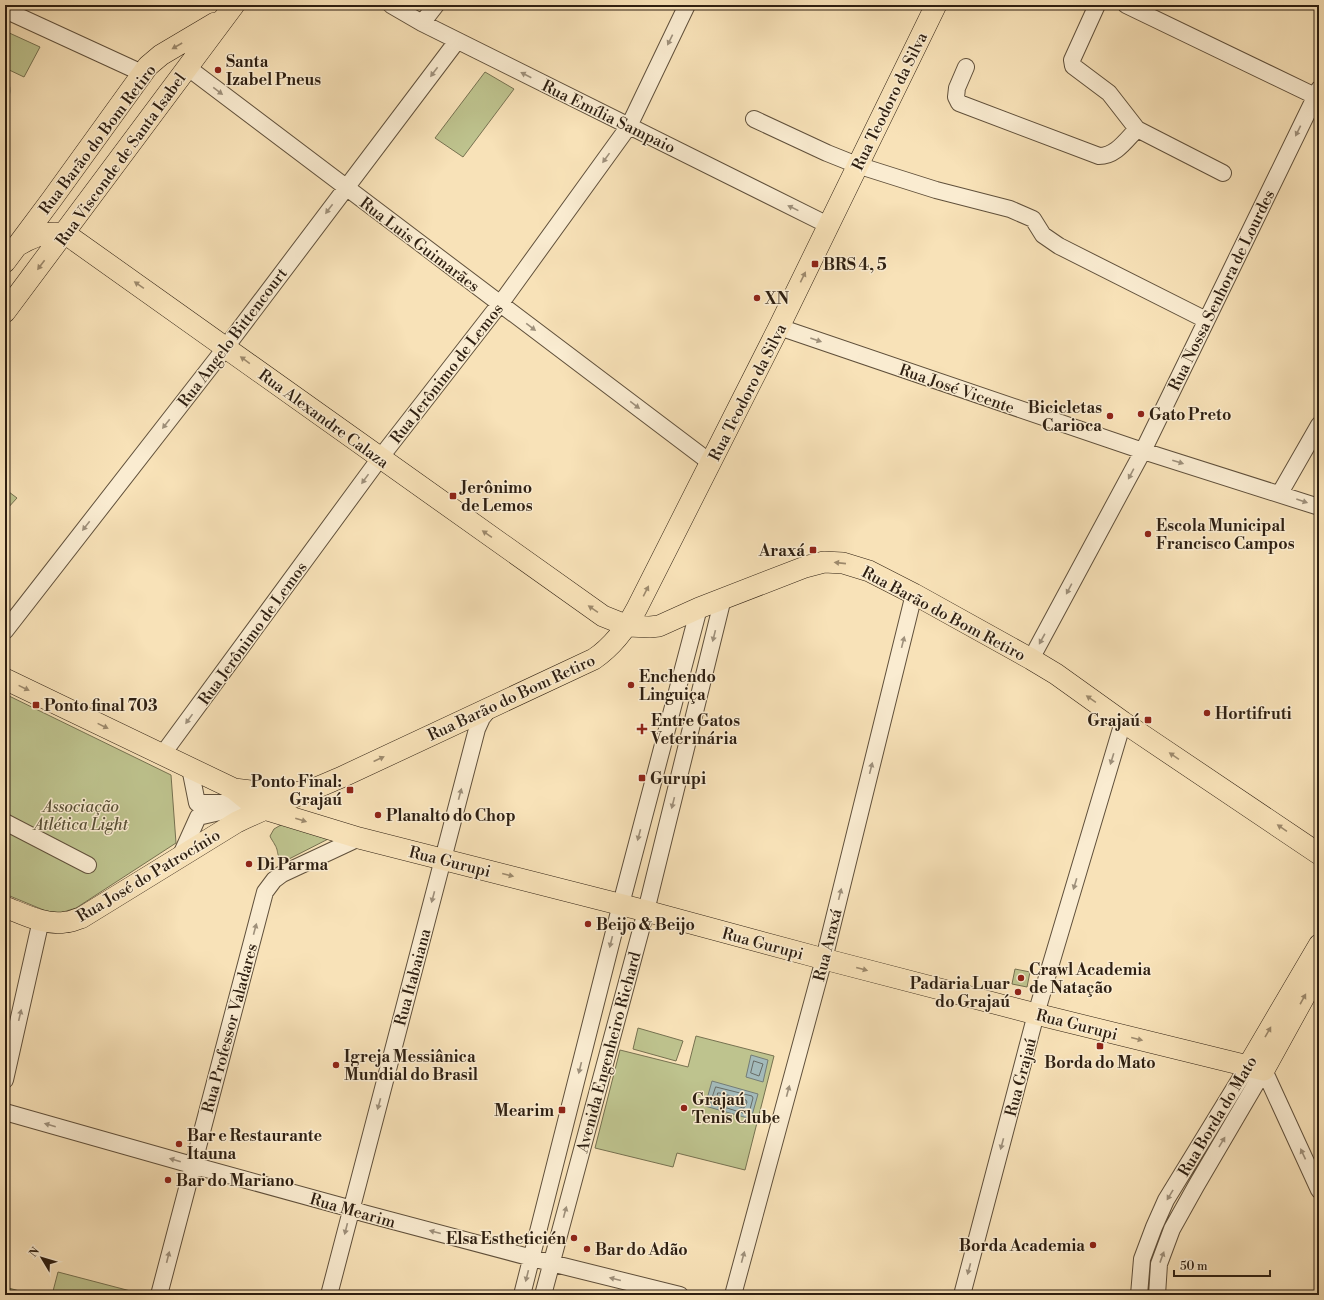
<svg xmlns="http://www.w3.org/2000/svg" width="1324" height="1300" font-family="'Libre Bodoni',serif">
<rect width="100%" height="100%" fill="#f8e2b8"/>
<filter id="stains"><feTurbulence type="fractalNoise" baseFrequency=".005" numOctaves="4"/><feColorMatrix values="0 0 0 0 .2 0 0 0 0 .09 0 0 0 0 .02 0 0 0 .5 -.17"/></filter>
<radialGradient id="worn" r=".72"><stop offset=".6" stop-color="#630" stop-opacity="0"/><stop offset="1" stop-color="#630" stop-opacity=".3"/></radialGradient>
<!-- green -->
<path fill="#bec38e" stroke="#767150" d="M5 31 40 47 24 77 5 68Z
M485 72 514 89 463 157 435 138Z
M5 489 17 498 6 510 5 509Z
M5 694 171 775 176 843 76 908 60 913 46 911 5 894Z
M291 819 336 835 287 860C274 857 280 853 275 845 273 841 271 839 270 836L274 829Z
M1015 969 1030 972 1027 987 1012 984Z
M638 1028 683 1041 676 1061 633 1049Z
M696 1036 774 1056 745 1170 677 1153 673 1167 595 1148 620 1050 688 1067Z
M58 1272 142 1294V1295H52Z
M5 1287 34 1295H5Z"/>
<!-- water -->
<path fill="#a3baba" stroke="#747c76" d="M5 77C12 84 11 98 5 105Z
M751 1055 768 1060 763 1082 746 1077Z
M712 1081 758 1094 751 1119 705 1106Z"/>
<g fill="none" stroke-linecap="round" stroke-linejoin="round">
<!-- shore -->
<path stroke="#686c66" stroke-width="1" d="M754 1061 763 1064 759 1076 751 1073Z
M716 1087 752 1096 753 1098 749 1113 746 1114 711 1103V1101Z
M718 1093H720L746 1100 747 1102 745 1107 743 1108 718 1100 717 1098Z"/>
<!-- minor casing -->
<g stroke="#60503b" stroke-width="18">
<path id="minor" d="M391 5 422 23 828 225
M1097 5 1072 60 1073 66 1109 93 1137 129 1223 173
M1126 5 1315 96
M5 10 142 73
M422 23 436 5
M187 67 711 463
M966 67 957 88 956 97 959 103 1099 156C1116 156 1126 140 1137 129
M754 119 827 153 857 165 936 190 1010 209 1033 219 1043 235 1059 246 1206 320
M779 327 1143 451 1319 507
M1280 493 1319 425
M5 631 226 347 457 41
M1031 659 1143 451 1319 89
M162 755 380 458 506 296 629 126 687 5
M190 768 197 803H230
M5 822 88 865
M180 857 198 817 233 809 246 818
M1264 1070 1319 1190
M5 1080 41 920
M5 1112 192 1165 352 1209 363 1213 551 1263 680 1295
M159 1295 265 892 274 880 282 874 359 838
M329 1295 477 729 482 718 490 708
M522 1295 621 904 699 608
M543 1295 646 911 723 598
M733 1295 824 959 914 594
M962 1295 1036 1014 1123 722
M1139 1295 1142 1259 1154 1227 1166 1200 1248 1066
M1157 1295 1159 1264 1172 1229 1196 1186 1264 1070"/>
</g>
<!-- major casing -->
<g stroke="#2e1f11" stroke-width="22">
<path id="major" d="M17 246C30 238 47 230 63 234 68 235 73 239 77 242L603 616 628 626 650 627 659 626 699 608 805 567 824 562 843 563 869 571 914 594 1031 659 1056 674 1123 722 1319 854
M5 262 52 199 148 66 161 55 215 23
M5 312 234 5
M5 679 234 789 250 802 264 809 359 838 646 911 824 959 1036 1014 1264 1070 1319 970
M234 789 260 792H297
M5 907C23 914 46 926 66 922 71 922 76 919 81 918L237 822C272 805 308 792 344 776L594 659C613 646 626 629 637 608L779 327 936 5
M1248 1066 1319 945"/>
</g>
<!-- minor -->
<use href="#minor" stroke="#faecd1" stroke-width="16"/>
<!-- major -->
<use href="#major" stroke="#f8e2b8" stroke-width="21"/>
</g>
<!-- one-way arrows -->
<defs><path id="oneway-solid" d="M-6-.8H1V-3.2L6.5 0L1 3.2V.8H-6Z"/></defs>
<g fill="#9e907b">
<use href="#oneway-solid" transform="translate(670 40) rotate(116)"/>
<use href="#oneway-solid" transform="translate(434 72) rotate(127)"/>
<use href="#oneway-solid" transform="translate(526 75) rotate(-153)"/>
<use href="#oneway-solid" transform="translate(218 91) rotate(37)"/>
<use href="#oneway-solid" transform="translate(1298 131) rotate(116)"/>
<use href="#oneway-solid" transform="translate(606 158) rotate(126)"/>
<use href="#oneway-solid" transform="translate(793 208) rotate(-154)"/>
<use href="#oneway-solid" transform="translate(329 209) rotate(127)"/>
<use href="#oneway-solid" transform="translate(531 327) rotate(37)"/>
<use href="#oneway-solid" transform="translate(816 340) rotate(19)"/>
<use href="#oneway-solid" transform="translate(635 405) rotate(37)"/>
<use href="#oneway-solid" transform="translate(166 424) rotate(128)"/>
<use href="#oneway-solid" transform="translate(1178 462) rotate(17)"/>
<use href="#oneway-solid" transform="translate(1131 474) rotate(118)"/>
<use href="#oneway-solid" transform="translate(365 479) rotate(126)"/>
<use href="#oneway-solid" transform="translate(1302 501) rotate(19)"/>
<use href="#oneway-solid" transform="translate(86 526) rotate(128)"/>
<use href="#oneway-solid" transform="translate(1069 589) rotate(118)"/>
<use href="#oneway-solid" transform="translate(714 636) rotate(104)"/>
<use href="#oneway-solid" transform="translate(1042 639) rotate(119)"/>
<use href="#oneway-solid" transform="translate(903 642) rotate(-76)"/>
<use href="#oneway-solid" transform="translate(189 719) rotate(126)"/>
<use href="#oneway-solid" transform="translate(1112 759) rotate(107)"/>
<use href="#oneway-solid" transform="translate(871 768) rotate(-76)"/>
<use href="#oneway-solid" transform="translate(460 794) rotate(-75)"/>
<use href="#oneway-solid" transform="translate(673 803) rotate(104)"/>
<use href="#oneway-solid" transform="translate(639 835) rotate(105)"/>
<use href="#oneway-solid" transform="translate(1075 884) rotate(107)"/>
<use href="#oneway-solid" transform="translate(840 894) rotate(-76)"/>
<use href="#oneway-solid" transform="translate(433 897) rotate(105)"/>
<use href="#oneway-solid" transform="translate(255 929) rotate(-75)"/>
<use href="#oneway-solid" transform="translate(611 942) rotate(104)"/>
<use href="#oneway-solid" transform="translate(20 1015) rotate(-77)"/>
<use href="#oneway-solid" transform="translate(580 1068) rotate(104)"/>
<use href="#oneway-solid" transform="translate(788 1091) rotate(-75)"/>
<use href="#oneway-solid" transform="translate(379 1104) rotate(105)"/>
<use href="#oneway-solid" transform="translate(50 1125) rotate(-164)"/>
<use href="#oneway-solid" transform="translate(1222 1142) rotate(-59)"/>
<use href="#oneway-solid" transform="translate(1002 1144) rotate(105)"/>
<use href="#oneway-solid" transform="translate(1303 1154) rotate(-115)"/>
<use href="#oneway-solid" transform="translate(175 1160) rotate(-164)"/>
<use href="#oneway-solid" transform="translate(1170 1195) rotate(121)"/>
<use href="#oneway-solid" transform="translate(565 1212) rotate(-75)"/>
<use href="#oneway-solid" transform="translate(346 1229) rotate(104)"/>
<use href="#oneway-solid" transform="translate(435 1232) rotate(-165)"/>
<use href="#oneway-solid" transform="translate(168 1257) rotate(-76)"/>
<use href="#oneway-solid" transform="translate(743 1257) rotate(-75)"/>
<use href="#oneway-solid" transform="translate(1162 1257) rotate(-70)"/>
<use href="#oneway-solid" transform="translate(969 1269) rotate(105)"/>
<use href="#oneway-solid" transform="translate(527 1276) rotate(104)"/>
<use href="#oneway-solid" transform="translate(615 1279) rotate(-166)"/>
</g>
<g fill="#9d8a6d">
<use href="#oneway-solid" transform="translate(177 46) rotate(150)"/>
<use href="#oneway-solid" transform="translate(41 265) rotate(127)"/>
<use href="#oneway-solid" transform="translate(803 277) rotate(-64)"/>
<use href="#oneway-solid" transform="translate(139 285) rotate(-145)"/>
<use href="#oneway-solid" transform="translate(245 360) rotate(-144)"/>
<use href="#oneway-solid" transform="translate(487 534) rotate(-145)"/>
<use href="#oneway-solid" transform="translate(840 563) rotate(-174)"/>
<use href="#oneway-solid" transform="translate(646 591) rotate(-63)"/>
<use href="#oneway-solid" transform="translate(593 609) rotate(-146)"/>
<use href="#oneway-solid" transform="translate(24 688) rotate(26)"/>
<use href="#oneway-solid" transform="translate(1091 699) rotate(-145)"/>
<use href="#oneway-solid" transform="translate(103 726) rotate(26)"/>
<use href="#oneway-solid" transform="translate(1174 756) rotate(-146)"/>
<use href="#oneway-solid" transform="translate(379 759) rotate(-25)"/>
<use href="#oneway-solid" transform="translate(301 820) rotate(17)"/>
<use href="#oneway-solid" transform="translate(1282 828) rotate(-146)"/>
<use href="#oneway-solid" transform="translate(508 875) rotate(14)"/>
<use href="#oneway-solid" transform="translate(862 969) rotate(15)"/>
<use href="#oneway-solid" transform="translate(1303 999) rotate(-61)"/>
<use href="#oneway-solid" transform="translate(1268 1032) rotate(-60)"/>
<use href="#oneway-solid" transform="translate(1137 1039) rotate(14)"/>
</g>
<!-- markers -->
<g fill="#8f2418" stroke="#faecd1" stroke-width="1.5">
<circle cx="218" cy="70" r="4"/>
<rect x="811" y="260" width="8" height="8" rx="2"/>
<circle cx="757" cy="298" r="4"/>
<circle cx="1141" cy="414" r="4"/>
<circle cx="1110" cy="416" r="4"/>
<rect x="449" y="492" width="8" height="8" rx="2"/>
<circle cx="1148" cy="534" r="4"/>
<rect x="809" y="546" width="8" height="8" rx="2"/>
<circle cx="631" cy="685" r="4"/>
<rect x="32" y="701" width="8" height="8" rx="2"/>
<circle cx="1207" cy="713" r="4"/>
<rect x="1144" y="716" width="8" height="8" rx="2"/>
<path d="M640 723h4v4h4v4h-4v4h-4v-4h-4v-4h4z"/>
<rect x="638" y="774" width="8" height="8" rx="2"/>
<rect x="346" y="786" width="8" height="8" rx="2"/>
<circle cx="378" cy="815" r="4"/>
<circle cx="249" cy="864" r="4"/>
<circle cx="588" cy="924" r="4"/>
<circle cx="1021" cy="978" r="4"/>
<circle cx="1018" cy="992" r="4"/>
<rect x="1096" y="1042" width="8" height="8" rx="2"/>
<circle cx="336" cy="1065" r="4"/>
<circle cx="684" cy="1108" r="4"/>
<rect x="558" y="1106" width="8" height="8" rx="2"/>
<circle cx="179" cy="1144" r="4"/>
<circle cx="168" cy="1180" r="4"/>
<circle cx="574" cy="1238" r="4"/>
<circle cx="1093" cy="1245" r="4"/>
<circle cx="587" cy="1249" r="4"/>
</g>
<g text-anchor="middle" stroke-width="3" stroke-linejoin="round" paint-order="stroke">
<!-- poi labels -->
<g font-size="16" font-weight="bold" fill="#2e1f11" stroke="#faecd1" text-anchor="start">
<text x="226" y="67">Santa<tspan x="226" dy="18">Izabel Pneus</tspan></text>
<text x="823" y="270">BRS 4, 5</text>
<text x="765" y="304">XN</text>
<text x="1102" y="413" text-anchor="end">Bicicletas<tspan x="1102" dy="18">Carioca</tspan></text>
<text x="1149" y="420">Gato Preto</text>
<text x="461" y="493">Jerônimo<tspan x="461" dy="18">de Lemos</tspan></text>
<text x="1156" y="531">Escola Municipal<tspan x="1156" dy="18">Francisco Campos</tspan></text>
<text x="805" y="556" text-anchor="end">Araxá</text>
<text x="639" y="682">Enchendo<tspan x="639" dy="18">Linguiça</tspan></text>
<text x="44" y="711">Ponto final 703</text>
<text x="1215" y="719">Hortifruti</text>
<text x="651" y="726">Entre Gatos<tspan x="651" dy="18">Veterinária</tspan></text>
<text x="1140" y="726" text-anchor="end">Grajaú</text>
<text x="650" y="784">Gurupi</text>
<text x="342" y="787" text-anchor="end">Ponto Final:<tspan x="342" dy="18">Grajaú</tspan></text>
<text x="386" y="821">Planalto do Chop</text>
<text x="257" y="870">Di Parma</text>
<text x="596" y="930">Beijo &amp; Beijo</text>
<text x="1029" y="975">Crawl Academia<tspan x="1029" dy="18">de Natação</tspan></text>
<text x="1010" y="989" text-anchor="end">Padaria Luar<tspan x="1010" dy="18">do Grajaú</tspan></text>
<text x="344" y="1062">Igreja Messiânica<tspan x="344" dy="18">Mundial do Brasil</tspan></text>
<text x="1100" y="1068" text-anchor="middle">Borda do Mato</text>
<text x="692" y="1105">Grajaú<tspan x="692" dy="18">Tenis Clube</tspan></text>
<text x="554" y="1116" text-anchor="end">Mearim</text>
<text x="187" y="1141">Bar e Restaurante<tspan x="187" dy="18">Itauna</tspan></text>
<text x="176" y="1186">Bar do Mariano</text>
<text x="566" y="1244" text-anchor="end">Elsa Estheticién</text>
<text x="1085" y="1251" text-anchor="end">Borda Academia</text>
<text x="595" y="1255">Bar do Adão</text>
</g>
<!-- street labels -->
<g font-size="16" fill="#2e1f11" stroke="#faecd1">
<text transform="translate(889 101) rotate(-64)" y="6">Rua Teodoro da Silva</text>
<text transform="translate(609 116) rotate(26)" y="6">Rua Emília Sampaio</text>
<text transform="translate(97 139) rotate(-53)" y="6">Rua Barão do Bom Retiro</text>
<text transform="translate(120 159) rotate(-54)" y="6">Rua Visconde de Santa Isabel</text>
<text transform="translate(420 244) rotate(37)" y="6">Rua Luis Guimarães</text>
<text transform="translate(1221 290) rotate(-64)" y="6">Rua Nossa Senhora de Lourdes</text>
<text transform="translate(232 337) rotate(-53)" y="6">Rua Angelo Bittencourt</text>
<text transform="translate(446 373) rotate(-52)" y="6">Rua Jerônimo de Lemos</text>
<text transform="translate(957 388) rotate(19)" y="6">Rua José Vicente</text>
<text transform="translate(747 392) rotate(-63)" y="6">Rua Teodoro da Silva</text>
<text transform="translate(324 418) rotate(36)" y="6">Rua Alexandre Calaza</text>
<text transform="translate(944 613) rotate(28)" y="6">Rua Barão do Bom Retiro</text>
<text transform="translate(252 633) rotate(-54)" y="6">Rua Jerônimo de Lemos</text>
<text transform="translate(511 697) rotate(-25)" y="6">Rua Barão do Bom Retiro</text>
<text transform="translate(450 861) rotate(14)" y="6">Rua Gurupi</text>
<text transform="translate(148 875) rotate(-31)" y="6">Rua José do Patrocínio</text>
<text transform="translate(763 943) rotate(15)" y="6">Rua Gurupi</text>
<text transform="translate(827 945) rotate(-76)" y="6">Rua Araxá</text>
<text transform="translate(412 977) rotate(-75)" y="6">Rua Itabaiana</text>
<text transform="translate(1077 1024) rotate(14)" y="6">Rua Gurupi</text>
<text transform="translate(229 1028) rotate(-75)" y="6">Rua Professor Valadares</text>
<text transform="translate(608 1052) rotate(-75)" y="6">Avenida Engenheiro Richard</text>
<text transform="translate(1020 1077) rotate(-75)" y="6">Rua Grajaú</text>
<text transform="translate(1217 1116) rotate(-59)" y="6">Rua Borda do Mato</text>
<text transform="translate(353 1210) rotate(16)" y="6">Rua Mearim</text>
</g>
<!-- park labels -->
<g font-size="16" font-style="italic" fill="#595036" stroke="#faecd1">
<text x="81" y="812">Associação<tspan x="81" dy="18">Atlética Light</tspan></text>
</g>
</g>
<!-- margin -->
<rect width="1324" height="1300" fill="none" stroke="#f8e2b8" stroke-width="20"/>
<rect x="6" y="6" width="1312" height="1288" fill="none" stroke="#2e1f11" stroke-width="2"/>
<rect x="10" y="10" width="1304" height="1280" fill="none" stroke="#2e1f11"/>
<!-- north arrow -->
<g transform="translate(42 1258) rotate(308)" stroke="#faecd1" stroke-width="3" paint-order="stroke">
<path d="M0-3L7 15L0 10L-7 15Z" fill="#2e1f11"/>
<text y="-6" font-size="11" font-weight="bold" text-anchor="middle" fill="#2e1f11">N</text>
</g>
<!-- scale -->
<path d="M1174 1270v6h96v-6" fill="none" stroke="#2e1f11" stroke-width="2"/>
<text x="1180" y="1270" font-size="12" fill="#2e1f11" stroke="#faecd1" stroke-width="3" paint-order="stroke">50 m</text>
<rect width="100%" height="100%" filter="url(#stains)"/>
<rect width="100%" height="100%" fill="url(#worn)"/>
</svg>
